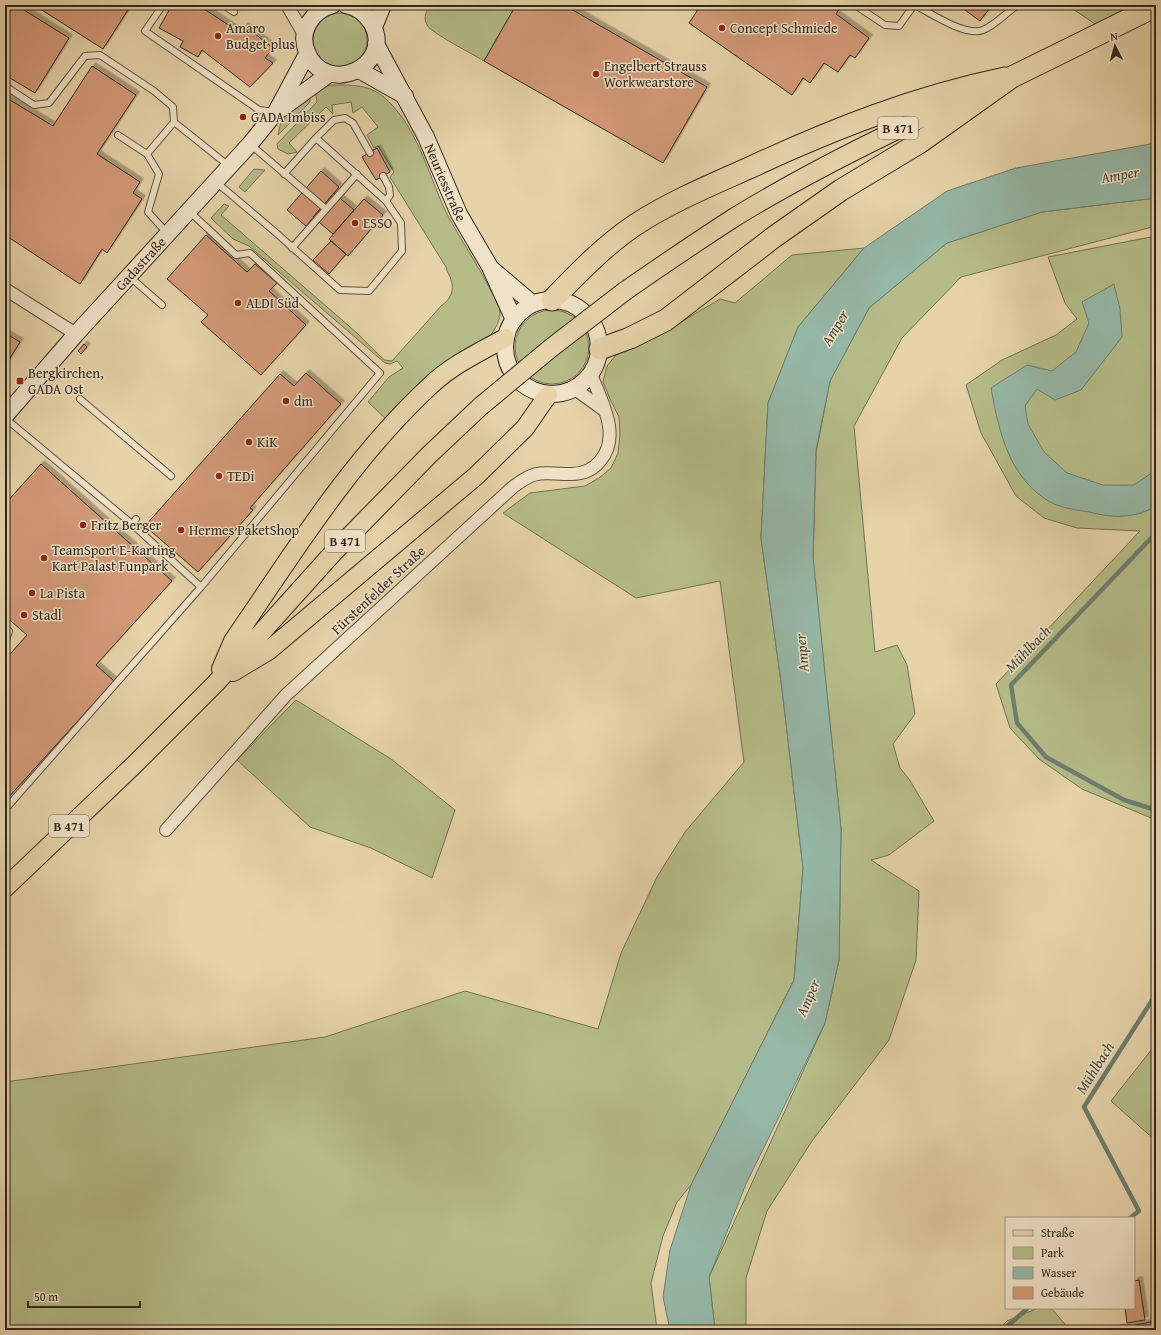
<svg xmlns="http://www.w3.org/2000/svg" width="1161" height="1335" font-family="'Gentium Book Plus',serif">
<defs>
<filter id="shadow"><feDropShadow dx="3.5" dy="-3.5" stdDeviation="0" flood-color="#0004"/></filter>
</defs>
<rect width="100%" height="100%" fill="#e6d3a9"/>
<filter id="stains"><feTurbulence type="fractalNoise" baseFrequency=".005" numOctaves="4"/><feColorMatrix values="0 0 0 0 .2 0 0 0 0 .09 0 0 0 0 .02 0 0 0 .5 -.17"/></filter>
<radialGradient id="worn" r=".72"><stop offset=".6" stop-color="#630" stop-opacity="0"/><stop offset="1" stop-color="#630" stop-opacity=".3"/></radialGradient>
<!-- green -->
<path fill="#b5bc88" stroke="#727152" d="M431 5H516L484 61C473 54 431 33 427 25 423 17 426 11 431 5Z
M1067 5H1140L1098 26Z
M313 40a27 27 0 1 1 54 0a27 27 0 1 1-54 0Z
M331 85C352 85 371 84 387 100 420 131 429 179 449 218 462 242 478 265 490 289 494 296 499 303 500 311 501 320 495 329 490 336L388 421 368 402 389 377 403 368 397 361 390 364 385 363 249 246 233 239 211 218 224 204 229 206 221 215 357 333 384 360 392 361 441 306C450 300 455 290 451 280 450 275 447 272 446 267L390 177 394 172 378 146 374 148 367 135 378 127 362 107 353 113 351 102 332 105 333 114 326 107 289 143 297 152 288 154 278 149 277 144 317 102 315 90Z
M308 95 310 97V102L278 135 281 121Z
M254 169 265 170 245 192 239 187Z
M1156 198V226L961 277 902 338 854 426 875 652 897 645 907 665 915 714 893 744 900 768 909 779 934 821 889 855 871 860 919 891 916 960 889 1040 812 1141 767 1211 746 1278V1330H715L709 1277 825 1023 839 960 841 829 813 562 816 453 830 381 869 308 947 243 1042 212Z
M1156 236V820L1082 789 1039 759 1010 728 996 684 1140 531 1077 528 1044 518 1016 496 981 433 966 385 1002 360 1056 335 1077 319 1065 303 1048 257Z
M864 248 798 327 768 403 761 538 782 689 803 868 794 980 691 1185 677 1202 663 1236 651 1283 657 1330H5V1082L325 1037 465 991 598 1029 621 953 657 877 685 832 744 762 720 581 636 598 503 513 530 493 585 486 599 478 611 468 618 453 620 435 619 417 610 399 603 382 607 366 616 355 661 334 720 299 735 303 792 255Z
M515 347a37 37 0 1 1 74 0a37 37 0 1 1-74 0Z
M296 700 391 759 455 810 432 878 371 848 310 827 237 760Z
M1156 1044V1141L1111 1101Z
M1038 1308H1051L1070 1330H998L1007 1321Z"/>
<!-- water -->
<path fill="#96b8a7" stroke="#6d7e6f" d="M1156 143V198L1042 212 947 243 869 308 830 381 816 450 813 557 841 829 839 960 825 1023 746 1184 709 1277 715 1330H670L663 1297 670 1250 691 1185 794 980 803 868 782 689 761 538 768 403 798 327 864 248 947 191 1016 168Z
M1114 284 1120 309 1122 337 1081 390 1055 400 1037 389 1025 406 1028 424 1044 452 1067 473 1103 485H1134L1156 470V506C1135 519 1112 518 1089 512 1077 510 1061 508 1050 502 1009 478 999 432 991 388L1027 365 1052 371 1076 352 1089 323 1082 302Z"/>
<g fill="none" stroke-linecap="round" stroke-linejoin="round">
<!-- stream -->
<path stroke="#6d7e6f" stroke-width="4.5" d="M1156 533 1011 685 1017 723 1046 757 1124 800 1156 810
M1130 1218 1139 1211 1084 1107 1156 994
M1003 1330 1028 1308"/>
</g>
<!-- building -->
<path fill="#d39a78" stroke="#2f261c" filter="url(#shadow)" d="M5 5H16L69 38 35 93 5 75Z
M34 5H131L103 49Z
M172 5H198L239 32 245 26 273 48 265 58 273 63 250 87 202 50 198 57 180 47 183 41 159 28Z
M516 5H564L707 87 663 163 484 61Z
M701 5H839L841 6 836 14 869 38 855 58 850 55 838 72 824 63 810 83 803 78 792 95 689 23Z
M958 5H992L980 21Z
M92 66 136 95 97 154 140 182 133 193 142 199 107 253 102 249 80 284 5 235V97L53 126Z
M377 148 390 172 376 180 362 157Z
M321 171 339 187 306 226 287 210Z
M334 193 354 210 333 234 313 217Z
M364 199 383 215 348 256 329 239Z
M206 235 247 272 255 264 277 283 269 291 306 325 261 375 201 322 208 315 167 279Z
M331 241 346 254 329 274 313 260Z
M5 333 20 342 5 366Z
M84 344 87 347 81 354 78 351Z
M306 373 341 404 250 508 253 510 198 572 145 526 280 374 294 386Z
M41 464 172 581 96 665 114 681 7 799 5 798V660L27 635 5 616V504Z
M1153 1275H1156V1292Z
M1139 1280 1145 1320 1127 1323 1125 1308H1134V1281Z
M1156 1321V1330H1115V1329Z"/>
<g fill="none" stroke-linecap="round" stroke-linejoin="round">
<!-- lane casing -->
<g stroke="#5d513f" stroke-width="8">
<path id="lane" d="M163 5 145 31 259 110 275 112
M223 5 234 12
M855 5 885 25 899 26 914 5
M915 5C930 13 966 37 983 30 994 26 1005 14 1015 7
M5 86 34 105 49 103 85 56 100 55 154 91 173 107 174 122
M118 135 147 154
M316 138 334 120 345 118 353 123 370 153
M251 145 326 209
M383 176 389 187 390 195 386 201
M216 182 274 231 340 290 369 291 402 251 401 223 386 201 316 138 284 174
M167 233 148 212 159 174 147 154 174 122 229 166
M292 248 357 174
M130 277 162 305
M80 399 171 476
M5 418 132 524 136 519
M132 524 201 587 380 373 250 253 236 255 189 211
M5 628 9 631 5 643
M5 803 8 806 201 587"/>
</g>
<!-- street casing -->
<g stroke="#5d513f" stroke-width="14">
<path id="street" d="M287 5 305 36
M5 289 76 334
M575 389 604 410
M166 830 286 695 513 487C538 468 542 474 571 474 582 474 593 470 600 461 622 436 601 401 591 374"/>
</g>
<!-- secondary casing -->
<g stroke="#2f261c" stroke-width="18">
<g id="secondary">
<path d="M333 5C313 10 298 31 307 52 325 98 395 66 372 24 366 14 358 7 346 5"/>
<path d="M374 27 383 5"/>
<path id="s1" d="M376 44 426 137 459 214 490 267 514 320"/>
<path d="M359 70 405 96"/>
<path d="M281 109 329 74"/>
<path d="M493 270 533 304"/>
<circle cx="552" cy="347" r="47"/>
<path id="s2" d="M5 416 76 334 250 144 276 112 307 54"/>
</g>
</g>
<!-- primary casing -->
<g stroke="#2f261c" stroke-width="20">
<path id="primary" d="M625 291C661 266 698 241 735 217 815 168 900 127 985 89
M221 669 233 641C294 552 351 459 431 385 452 365 480 352 505 338
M233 672 268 651 476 476 525 428 548 395
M5 888 134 765 216 683 333 553 430 454 481 406"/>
</g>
<!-- highway casing -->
<g stroke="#2f261c" stroke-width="23">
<path id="highway" d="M552 300C578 273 604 246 635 225 670 202 711 185 749 168 833 129 914 97 1005 78
M600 349 630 338 666 320 774 237 841 190 919 143 1012 77 1156 6"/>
</g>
<!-- lane -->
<use href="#lane" stroke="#efe2c7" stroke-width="6"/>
<!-- street -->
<use href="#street" stroke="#efe2c7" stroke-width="12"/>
<!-- secondary -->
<use href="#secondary" stroke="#efe2c7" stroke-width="16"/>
<!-- primary -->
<use href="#primary" stroke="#e6d3a9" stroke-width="18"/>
<!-- highway -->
<use href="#highway" stroke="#e6d3a9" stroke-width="21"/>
<!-- primary-bridge casing -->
<g stroke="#2f261c" stroke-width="20" stroke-linecap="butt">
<path id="primary-bridge" d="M481 406 551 348 625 291"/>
</g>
<!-- primary-bridge -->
<use href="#primary-bridge" stroke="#e6d3a9" stroke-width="18"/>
</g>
<!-- markers -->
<g fill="#8f2418" stroke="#efe2c7" stroke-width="1.5">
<circle cx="722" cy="28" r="4"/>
<circle cx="218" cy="36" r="4"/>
<circle cx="596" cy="74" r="4"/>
<circle cx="243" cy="117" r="4"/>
<circle cx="355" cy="223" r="4"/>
<circle cx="238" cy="303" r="4"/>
<rect x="16" y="377" width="8" height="8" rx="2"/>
<circle cx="286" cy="401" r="4"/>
<circle cx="249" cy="442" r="4"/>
<circle cx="219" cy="476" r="4"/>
<circle cx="83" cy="525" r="4"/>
<circle cx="181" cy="530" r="4"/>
<circle cx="44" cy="558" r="4"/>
<circle cx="32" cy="593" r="4"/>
<circle cx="24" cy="615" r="4"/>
</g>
<g text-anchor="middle" stroke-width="3" stroke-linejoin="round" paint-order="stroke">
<!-- shield labels -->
<g fill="#efe2c7" stroke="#695e4f" stroke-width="1">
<rect x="878" y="117" width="40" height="22" rx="3"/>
<rect x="325" y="530" width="40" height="22" rx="3"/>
<rect x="49" y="815" width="40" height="22" rx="3"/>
</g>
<g font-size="13" font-weight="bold" fill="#2f261c">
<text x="898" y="133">B 471</text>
<text x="345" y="546">B 471</text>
<text x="69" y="831">B 471</text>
</g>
<!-- poi labels -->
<g font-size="14" fill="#2f261c" stroke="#efe2c7" text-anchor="start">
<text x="226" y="33">Amaro<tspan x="226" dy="16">Budget plus</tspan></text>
<text x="730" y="33">Concept Schmiede</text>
<text x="604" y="71">Engelbert Strauss<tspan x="604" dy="16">Workwearstore</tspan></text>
<text x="251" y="122">GADA Imbiss</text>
<text x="363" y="228">ESSO</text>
<text x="246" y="308">ALDI Süd</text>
<text x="28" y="378">Bergkirchen,<tspan x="28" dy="16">GADA Ost</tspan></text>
<text x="294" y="406">dm</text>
<text x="257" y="447">KiK</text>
<text x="227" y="481">TEDi</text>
<text x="91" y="530">Fritz Berger</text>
<text x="189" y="535">Hermes PaketShop</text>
<text x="52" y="555">TeamSport E-Karting<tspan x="52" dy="16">Kart Palast Funpark</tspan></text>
<text x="40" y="598">La Pista</text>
<text x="32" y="620">Stadl</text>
</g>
<!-- street labels -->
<g font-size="14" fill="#2f261c" stroke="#efe2c7">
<text dy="5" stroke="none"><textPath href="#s1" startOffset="155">Neuriesstraße</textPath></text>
<text dy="5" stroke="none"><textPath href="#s2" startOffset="204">Gadastraße</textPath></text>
<text transform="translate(378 590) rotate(-43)" y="5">Fürstenfelder Straße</text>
</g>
<!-- water labels -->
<g font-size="15" font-style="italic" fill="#494a3f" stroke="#efe2c7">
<text transform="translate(1120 175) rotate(-10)" y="5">Amper</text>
<text transform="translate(835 328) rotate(-59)" y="5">Amper</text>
<text transform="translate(1028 649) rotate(-46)" y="5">Mühlbach</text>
<text transform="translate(802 653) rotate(-95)" y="5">Amper</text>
<text transform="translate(808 998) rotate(-67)" y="5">Amper</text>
<text transform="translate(1095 1068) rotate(-58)" y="5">Mühlbach</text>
</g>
</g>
<!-- margin -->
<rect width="1161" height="1335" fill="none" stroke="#e6d3a9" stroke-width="20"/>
<rect x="6" y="6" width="1149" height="1323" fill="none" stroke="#2f261c" stroke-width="2"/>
<rect x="10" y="10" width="1141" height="1315" fill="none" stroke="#2f261c"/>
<!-- legend -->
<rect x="1005" y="1217" width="130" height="92" fill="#efe2c7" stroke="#a29783"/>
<rect x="1013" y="1230" width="20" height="6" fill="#e6d3a9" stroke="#a29783"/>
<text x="1041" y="1237" font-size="12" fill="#2f261c">Straße</text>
<rect x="1013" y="1247" width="20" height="12" fill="#b5bc88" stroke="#a29783"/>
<text x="1041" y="1257" font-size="12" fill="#2f261c">Park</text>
<rect x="1013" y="1267" width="20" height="12" fill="#96b8a7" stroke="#a29783"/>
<text x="1041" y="1277" font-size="12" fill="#2f261c">Wasser</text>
<rect x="1013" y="1287" width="20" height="12" fill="#d39a78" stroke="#a29783"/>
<text x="1041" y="1297" font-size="12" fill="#2f261c">Gebäude</text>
<!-- north arrow -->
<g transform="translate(1115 46) rotate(354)" stroke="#efe2c7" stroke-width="3" paint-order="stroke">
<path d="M0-3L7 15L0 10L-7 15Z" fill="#2f261c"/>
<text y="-6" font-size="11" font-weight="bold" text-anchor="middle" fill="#2f261c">N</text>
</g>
<!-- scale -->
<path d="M28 1301v6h112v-6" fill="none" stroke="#2f261c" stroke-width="2"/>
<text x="34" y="1301" font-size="12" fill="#2f261c" stroke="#efe2c7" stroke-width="3" paint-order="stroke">50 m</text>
<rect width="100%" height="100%" filter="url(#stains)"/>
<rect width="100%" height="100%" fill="url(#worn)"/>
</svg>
